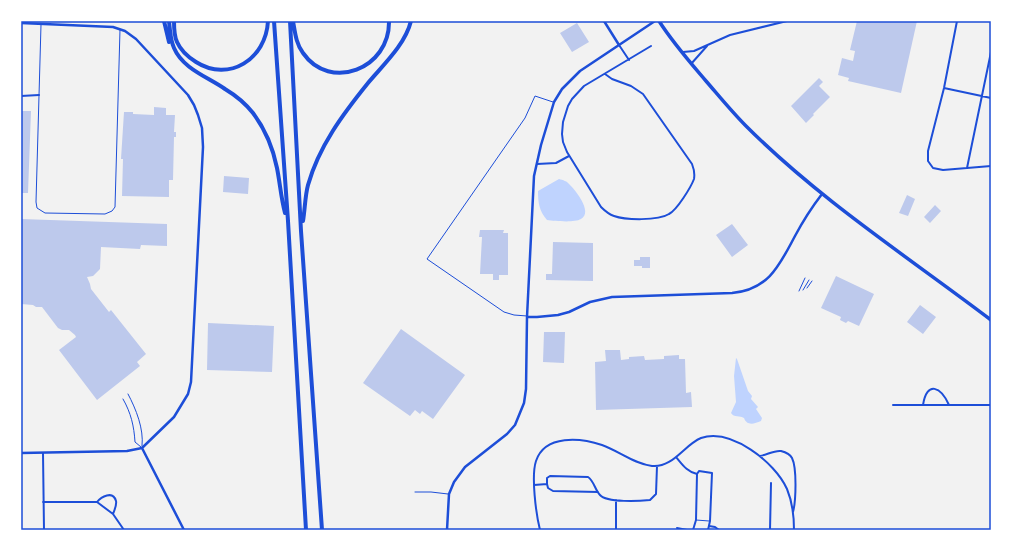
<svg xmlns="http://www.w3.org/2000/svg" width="1012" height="551" font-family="Signika,sans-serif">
<rect width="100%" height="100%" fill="#f2f2f2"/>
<!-- water -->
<path fill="#bfd3fe" d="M559 179C563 180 567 181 570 185 576 191 593 212 581 219 574 223 555 221 547 220 539 211 538 202 538 191Z
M736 358 737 359 748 391 752 396 751 399 758 407 756 409 762 418 761 421C754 424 747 426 744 418 740 415 734 418 731 413L736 402 734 376Z"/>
<!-- building -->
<path fill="#bdc9ec" d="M857 21H917L901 93 848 81 849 78 838 75 842 58 853 61 855 51 850 50Z
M577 23 589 42 572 52 560 33Z
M819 78 823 82 819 86 830 97 813 114 814 115 806 123 791 106Z
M154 107 166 108V115H175L174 132H176V137H174L173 180H169V197L122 196 123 159H121L124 112H133V114L154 115Z
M21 111H31L28 193H21Z
M224 176 249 178 248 194 223 192Z
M907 195 915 199 908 216 899 213Z
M935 205 941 211 930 223 924 217Z
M21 219 167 224V246L141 245 140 249 101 247 100 269 93 276 87 277 90 284 91 289 109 312 111 310 146 354 137 362 140 366 97 400 59 350 76 337 75 335 69 330H62L58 328 42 307H36L33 305 21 304Z
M732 224 748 245 732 257 716 235Z
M480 230H504L503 233H508V275H499V280H493V274H480L482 237H479Z
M553 242 593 243V281L546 280V274H552Z
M640 257H650V268H642V266H634V260H640Z
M836 276 874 294 859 326 848 321 846 323 840 320 841 317 821 308Z
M920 305 936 317 923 334 907 322Z
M208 323 274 326 272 372 207 370Z
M401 329 465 375 433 419 422 411 420 414 415 410 410 416 363 383Z
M544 332H565L564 363 543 362Z
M605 350H620L621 360 629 359V357L644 356 645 360 664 359V356L679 355V359H685L686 393 691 392 692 407 596 410 595 362 606 361Z"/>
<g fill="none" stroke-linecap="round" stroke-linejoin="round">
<!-- service -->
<path stroke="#1d4ed8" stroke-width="1" d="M41 25 36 202 37 208 45 213 105 214 112 211 115 207 120 30
M807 288 812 281
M803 290 809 280
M799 291 805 278
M527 316 514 315 504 312 427 259 525 118 535 96 553 102
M128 394C136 409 144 429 142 446
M123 399C131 413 134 426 135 442L141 447
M415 492H431L448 494
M696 520 709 521"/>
<!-- minor -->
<path stroke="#1d4ed8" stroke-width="2" d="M957 21 944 88 928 151V161L933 168 943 170 991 166
M619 45 629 60
M683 52 694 51 730 35 787 21
M691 64 707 46
M605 74 612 79 631 86 643 94 692 164C694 169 695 173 694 179 691 187 677 210 669 214 658 221 625 220 614 216 608 214 605 211 601 207L567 152 563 142 562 134 563 122 568 106 572 99 584 86 651 46
M944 88 991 98
M21 96 39 95
M537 164 556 163 569 156
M967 168 991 52
M893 405H991
M923 405C927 380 941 387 949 405
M43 453 44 530
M760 456C767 455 774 450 781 451 785 452 790 454 792 458 797 468 796 501 793 512
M676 457C682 464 687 472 697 474L699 471 712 473 710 521 708 530
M547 484V478L550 476 588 477C594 481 595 490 600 495 607 503 640 501 650 500L656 494 657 466
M534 485 547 484 548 488 553 491 598 492
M43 502H97L113 514 124 530
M97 502C101 497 113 490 116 501 117 505 114 511 113 514
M709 526 715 527 719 530
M677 528 687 530
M540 530C536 514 531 476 536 461 545 434 581 438 602 445 619 451 634 464 652 466 673 468 684 445 701 438 731 428 775 462 787 489 792 501 794 516 794 530
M616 530V500
M693 530 696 520 697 474
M770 530 771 483"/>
<!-- tertiary -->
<path stroke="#1d4ed8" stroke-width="2.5" d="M604 21 619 45
M21 23 113 27 125 31 136 39 188 95 194 105 198 115 202 128 203 147 191 382 188 394 174 417 142 448 127 451 21 453
M527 317H537L558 315 569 312 590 302 612 297 732 293C769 290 780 264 795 236 803 221 812 207 822 194
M142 448 184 530
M447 530 449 494 454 482 465 467 507 434 515 425 524 403 526 389 527 317 534 176 541 145 554 102 562 89 580 71 655 21"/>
<!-- primary -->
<path stroke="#1d4ed8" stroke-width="3.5" d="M659 21C673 43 689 61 706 81 719 96 732 112 746 126 820 200 908 257 991 320"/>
<!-- motorway -->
<path stroke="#1d4ed8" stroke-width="4" d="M164 21 169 42
M169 21C170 30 170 39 174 48 183 69 208 77 225 89 235 95 245 103 253 113 265 129 273 148 277 168 280 183 281 198 285 213
M174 21C174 28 174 36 177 42 181 51 188 57 196 62 229 83 266 59 268 21
M274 21 288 221 306 530
M290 21 301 231 322 530
M293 21C295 32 296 44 303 53 330 92 390 69 389 21
M303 221C305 209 305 196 308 185 319 146 343 114 368 83 383 65 405 45 411 21"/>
</g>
<!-- border -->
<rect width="1012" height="551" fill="none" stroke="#ffffff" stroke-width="44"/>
<rect x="22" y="22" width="968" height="507" fill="none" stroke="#1d4ed8" stroke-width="1.5"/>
</svg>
